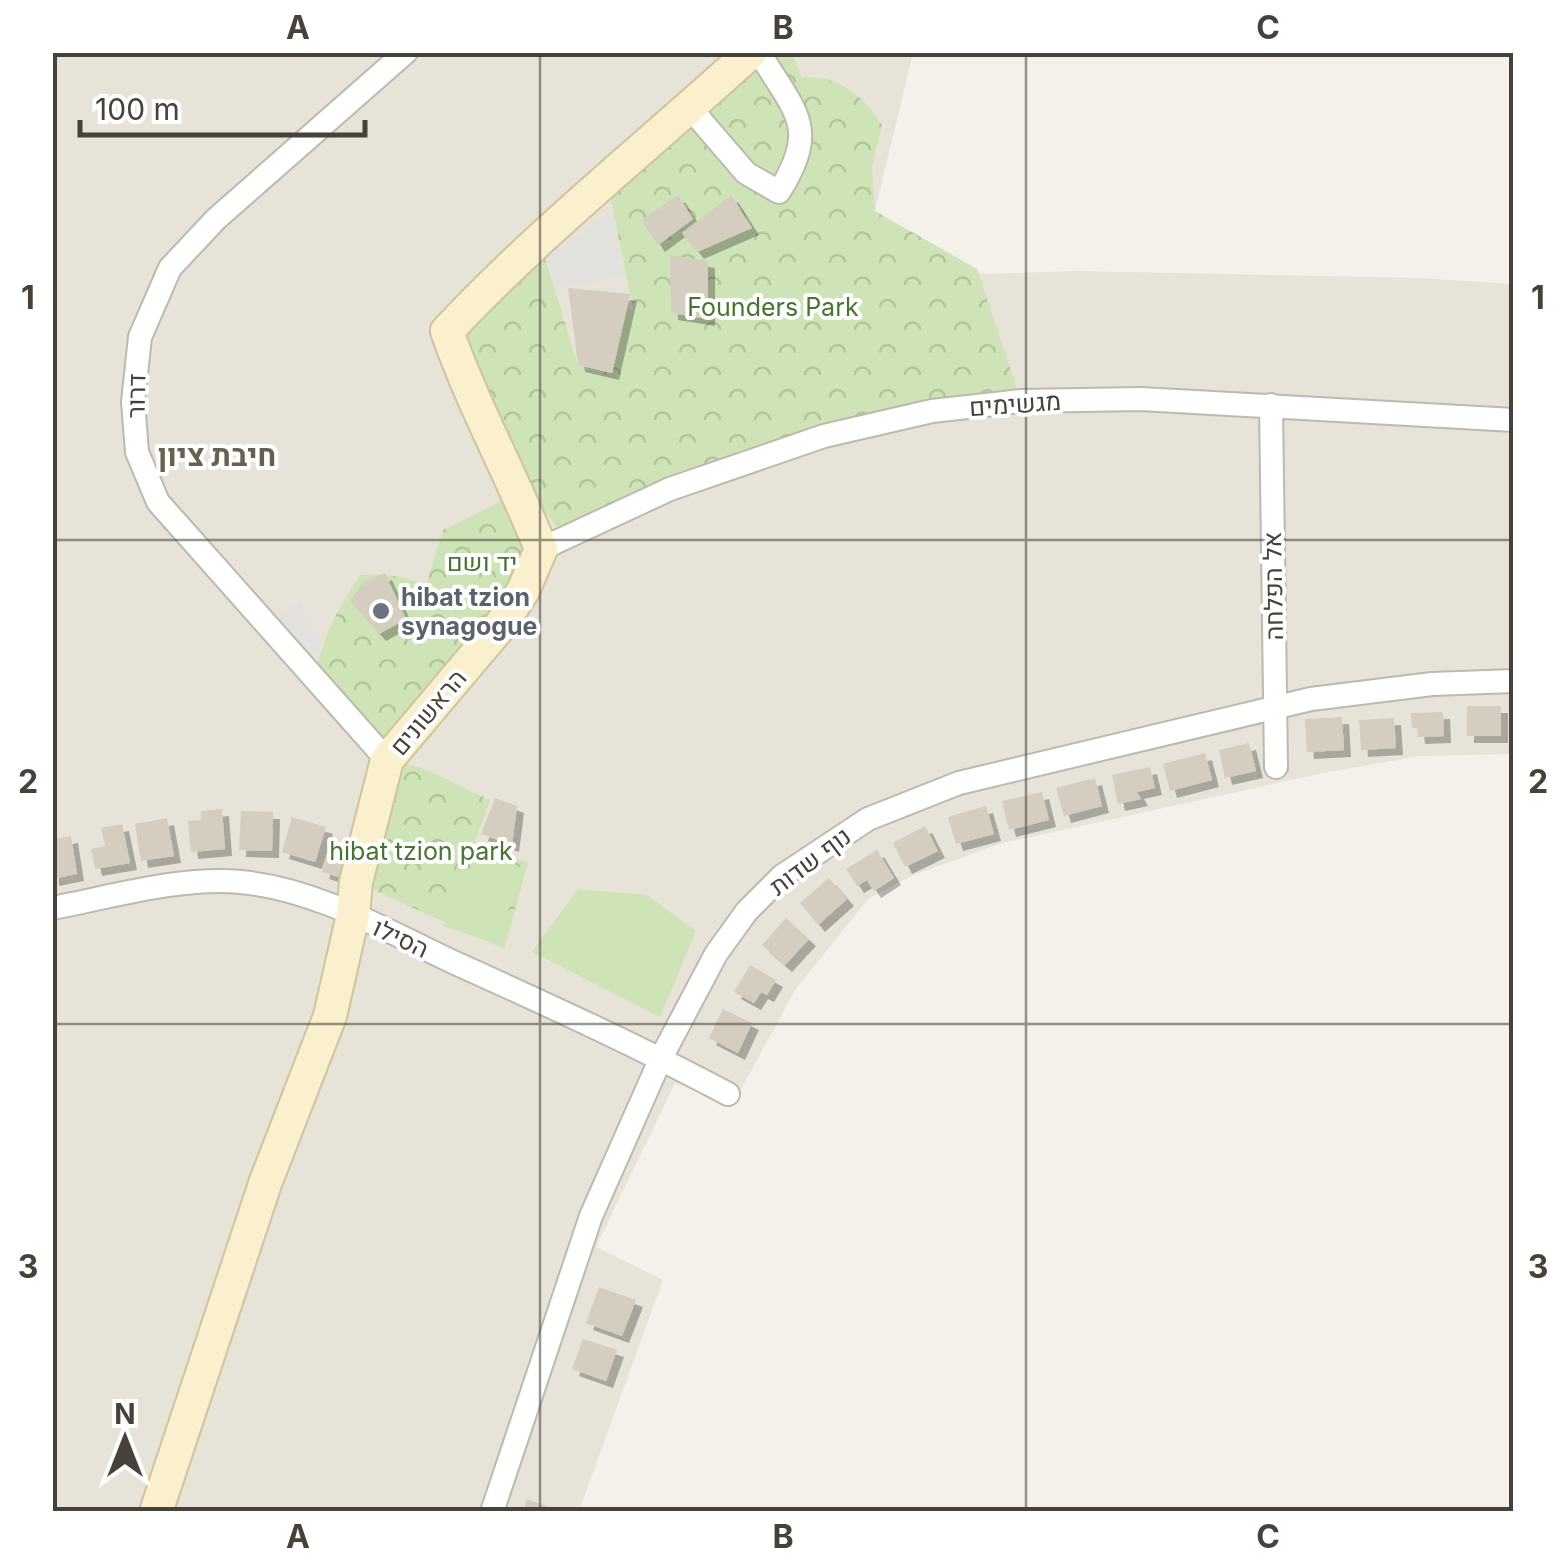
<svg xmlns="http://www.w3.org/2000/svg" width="1566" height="1564" font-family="Inter,Heebo,sans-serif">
<defs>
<pattern id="forest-crowns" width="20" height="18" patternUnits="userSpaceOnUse" patternTransform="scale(2.5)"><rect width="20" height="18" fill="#cee4b6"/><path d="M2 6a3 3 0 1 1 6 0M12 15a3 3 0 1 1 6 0" fill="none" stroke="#b2c59d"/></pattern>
<filter id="shadow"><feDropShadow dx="7" dy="7" stdDeviation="0" flood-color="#0004"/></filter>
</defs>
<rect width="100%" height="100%" fill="#f3f1ea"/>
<!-- residential -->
<path fill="#e7e3d8" d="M52 53H913L875 211 952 268 987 274 1076 271 1420 278 1513 284V754L1420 756 1323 773 999 844 911 876 868 899 795 990 733 1104 675 1083 596 1247 663 1280 579 1511H53Z"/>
<!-- forest -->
<path fill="url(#forest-crowns)" d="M749 53H792L802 78C839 74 863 96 882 125L872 166 875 211 977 269 1021 401 908 407 557 527 489 436 447 331 540 242 578 365 612 373 627 309H633L607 180Z
M519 492 541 549 380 753 316 670C324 634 340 605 360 575 396 572 421 581 451 598L427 582 443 530Z
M387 760 425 769 490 800 475 842 528 863 504 949 356 882Z"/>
<!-- garden -->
<path fill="#cee4b6" d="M478 851 522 868 497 944 443 926Z
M578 889 647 895 696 931 660 1017 532 952Z"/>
<!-- parking -->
<path fill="#e2e1de" d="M613 210 622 276 556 290 546 259Z
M299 601 322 643 303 668 267 627Z"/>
<!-- building -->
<path fill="#d4cdc0" filter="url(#shadow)" d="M678 195 693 219 658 245 641 220Z
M731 195 752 228 697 252 682 233Z
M670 255 708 261V319L671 313Z
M568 288 630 294 612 373 578 365Z
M385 573 406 619 379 634 350 601 363 583Z
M1467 706H1501V736H1467Z
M1443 712 1444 736 1418 737 1417 728H1412L1411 713Z
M1342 717 1344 750 1307 752 1305 719Z
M1394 718 1396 748 1361 750 1359 720Z
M1249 743 1256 771 1225 778 1219 750Z
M1205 753 1212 780 1170 791 1163 764Z
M1150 767 1155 788 1137 792 1141 799 1118 804 1112 775Z
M1095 778 1102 806 1064 816 1056 788Z
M1042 792 1049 820 1009 830 1002 801Z
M495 798 517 806 512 845 481 834Z
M986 806 994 834 956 844 948 817Z
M222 809 225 849 191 852 188 821 201 820V811Z
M241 811 273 812 272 851 239 850Z
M292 817 326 827 315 862 282 852Z
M167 818 174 856 141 861 135 824Z
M122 824 130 863 95 869 91 849 105 846 101 828Z
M925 826 938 851 905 867 893 843Z
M71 836 77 874 52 879V855H55L53 839Z
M330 845 353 852 345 879 322 872Z
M877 850 894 878 874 891 867 880 857 886 846 869Z
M829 878 847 899 818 925 800 903Z
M786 918 809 939 785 965 762 945Z
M750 965 776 980 767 995 761 992 754 1003 734 992Z
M723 1009 752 1023 738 1053 709 1038Z
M599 1287 636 1300 622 1336 586 1323Z
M583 1339 617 1350 606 1381 572 1369Z
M527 1499 560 1511V1512H523Z"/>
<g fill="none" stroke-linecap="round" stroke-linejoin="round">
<!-- street casing -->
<g stroke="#beb9ad" stroke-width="26">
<path id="street" d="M691 109 746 173 779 192C820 126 795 113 759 52
M1271 405 1276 767
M541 549 670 489 824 436 932 411 1021 401 1141 399 1514 420
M387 760 158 502 137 452 133 402 140 337 170 268 216 219 406 52
M52 908C111 897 182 876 241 882 316 889 385 930 453 962 546 1004 638 1046 728 1094
M492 1512 591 1216 661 1058 716 954 747 911 782 876 868 819 959 783 1311 699 1432 684 1514 681"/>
</g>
<!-- secondary casing -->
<g stroke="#cfc49d" stroke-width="36">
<path id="secondary" d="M156 1512 266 1181 330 1016 353 915 356 882 387 760 500 626 523 591 541 549C512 475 473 406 447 331 541 231 650 144 751 52"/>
</g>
<!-- street -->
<use href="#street" stroke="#fff" stroke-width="22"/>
<!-- secondary -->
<use href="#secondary" stroke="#faf0cd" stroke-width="32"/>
</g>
<!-- grid -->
<path fill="none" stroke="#474139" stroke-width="2.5" stroke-opacity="0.55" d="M540 52V1512M1026 52V1512M52 540H1514M52 1024H1514"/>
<!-- markers -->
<circle fill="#6b7280" stroke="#fff" stroke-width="4" cx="381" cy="611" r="10"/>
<g text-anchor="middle" stroke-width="8" stroke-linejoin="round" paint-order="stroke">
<!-- park labels -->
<g font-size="25" fill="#487431" stroke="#fff">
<text x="773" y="316">Founders Park</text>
<text x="482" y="571">יד ושם</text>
<text x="421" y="860">hibat tzion park</text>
</g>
<!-- street labels -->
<g font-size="25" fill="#474139" stroke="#fff">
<text transform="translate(136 396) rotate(-89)" y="9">דרור</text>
<text transform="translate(1015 404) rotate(-4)" y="9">מגשימים</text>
<text transform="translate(1273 586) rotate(-91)" y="9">אל הפלחה</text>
<text transform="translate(428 712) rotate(-50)" y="9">הראשונים</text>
<text transform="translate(810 861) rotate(-37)" y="9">נוף שדות</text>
<text transform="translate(401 938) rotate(25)" y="9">הסילו</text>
</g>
<!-- worship labels -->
<g font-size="25" font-weight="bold" fill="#5b616d" stroke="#fff" text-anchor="start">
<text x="401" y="606">hibat tzion<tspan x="401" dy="29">synagogue</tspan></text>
</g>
<!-- quarter labels -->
<g font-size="30" font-weight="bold" fill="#686051" stroke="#fff">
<text x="217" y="466">חיבת ציון</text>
</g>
</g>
<!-- border -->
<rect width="1566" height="1564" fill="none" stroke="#ffffff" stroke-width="110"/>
<!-- north arrow -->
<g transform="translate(125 1439)" stroke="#ffffff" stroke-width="8" paint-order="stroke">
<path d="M0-8L18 38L0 25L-18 38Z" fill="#474139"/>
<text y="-15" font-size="28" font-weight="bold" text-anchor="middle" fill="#474139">N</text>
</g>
<!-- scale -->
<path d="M80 120v15h285v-15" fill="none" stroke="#474139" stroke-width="5"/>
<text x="95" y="120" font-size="30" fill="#474139" stroke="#ffffff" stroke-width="8" paint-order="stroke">100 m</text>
<rect x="55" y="55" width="1456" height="1454" fill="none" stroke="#474139" stroke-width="4"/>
<g font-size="32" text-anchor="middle" font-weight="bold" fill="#474139">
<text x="298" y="39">A</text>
<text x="783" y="39">B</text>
<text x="1268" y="39">C</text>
<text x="28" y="309">1</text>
<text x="1538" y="309">1</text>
<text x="28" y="793">2</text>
<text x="1538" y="793">2</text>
<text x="28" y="1278">3</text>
<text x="1538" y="1278">3</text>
<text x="298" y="1548">A</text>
<text x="783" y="1548">B</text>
<text x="1268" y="1548">C</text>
</g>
</svg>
